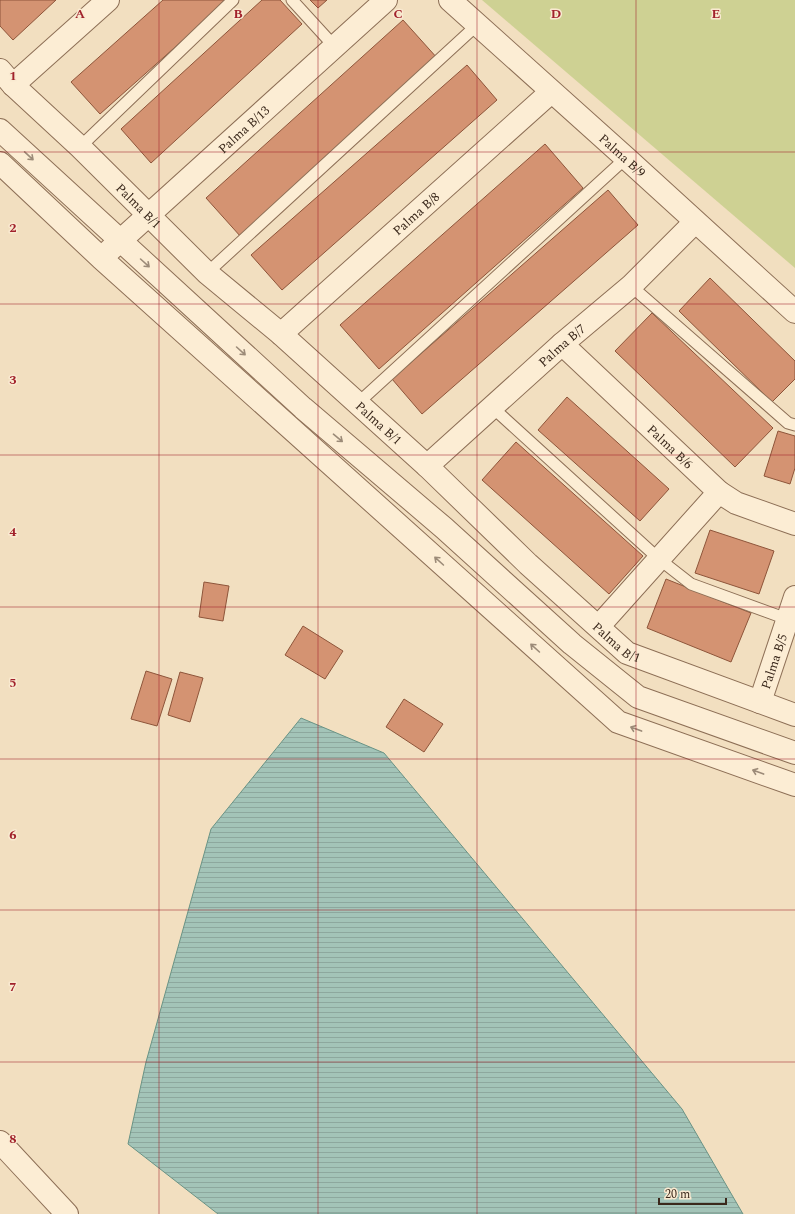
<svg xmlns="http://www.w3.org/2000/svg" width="795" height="1214" font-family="Spectral,serif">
<defs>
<pattern id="water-rules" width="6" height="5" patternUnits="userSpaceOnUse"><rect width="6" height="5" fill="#a3c4b8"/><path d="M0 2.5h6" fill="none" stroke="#8da89e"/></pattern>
</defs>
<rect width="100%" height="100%" fill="#f2dfc0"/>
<!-- green -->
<path fill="#ced193" d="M482 0H795V268Z"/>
<!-- water -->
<path fill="url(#water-rules)" stroke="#699385" d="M301 718 384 753 682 1109 743 1214H218L128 1144 146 1062 211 829Z"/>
<!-- building -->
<path fill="#d49372" stroke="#8e553a" d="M0 0H56L13 40 0 26Z
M163 0H228L100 114 71 82Z
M262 0H280L302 24 151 163 121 129Z
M310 0H327L318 8Z
M403 20 438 59 241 237 206 198Z
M467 65 497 100 282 290 251 255Z
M545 144 583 188 379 369 340 325Z
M608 190 638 225 422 414 392 379Z
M710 278 795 361V379L772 402 679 311Z
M652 313 773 428 735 467 615 351Z
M567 397 669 489 640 521 538 430Z
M778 431 795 436V468L790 484 764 476Z
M516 442 643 556 609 594 482 480Z
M710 530 774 551 759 594 695 573Z
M666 579 751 613 731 662 647 628Z
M204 582 229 586 223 621 199 617Z
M303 626 343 651 325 679 285 655Z
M146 671 172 679 157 726 131 719Z
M180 672 203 678 190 722 168 715Z
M404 699 443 724 424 752 386 727Z"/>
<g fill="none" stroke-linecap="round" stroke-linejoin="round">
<!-- lane casing -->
<g stroke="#8d6f56" stroke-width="13">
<path id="lane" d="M292 0 334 46
M80 147 233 0
M207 273 477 25
M631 286 788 423 795 425
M358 403 626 158
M492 407 659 559 691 584 787 619"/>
</g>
<!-- street casing -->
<g stroke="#8d6f56" stroke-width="24">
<g id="street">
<path id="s1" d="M450 0 626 158 795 312"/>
<path id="s2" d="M0 70 13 85 80 147 207 273 281 334 427 466 528 564 627 653 795 715"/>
<path d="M13 85 108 0"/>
<path d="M0 130 303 408 444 528 572 644 638 697 795 753"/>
<path d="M0 163 101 258 618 722 795 785"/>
<path id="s3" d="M110 250 386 0"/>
<path id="s4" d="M281 334 551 92"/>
<path id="s5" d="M562 344 719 492 736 503 795 524"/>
<path id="s6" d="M427 466 562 344 631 286 695 222"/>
<path d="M599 626 719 492"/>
<path id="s7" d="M760 702 795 597"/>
<path d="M0 1142 67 1214"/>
</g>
</g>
<!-- lane -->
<use href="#lane" stroke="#fcedd4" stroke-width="11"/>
<!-- street -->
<use href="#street" stroke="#fcedd4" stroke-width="22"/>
</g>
<!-- one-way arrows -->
<defs><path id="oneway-shaft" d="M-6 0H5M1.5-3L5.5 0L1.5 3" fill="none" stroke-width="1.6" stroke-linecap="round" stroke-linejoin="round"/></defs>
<g stroke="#9c8b78">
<use href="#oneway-shaft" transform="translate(29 156) rotate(43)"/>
<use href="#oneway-shaft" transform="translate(145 263) rotate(42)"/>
<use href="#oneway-shaft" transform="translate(241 351) rotate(42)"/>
<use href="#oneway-shaft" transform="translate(338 438) rotate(40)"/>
<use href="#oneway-shaft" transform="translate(439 561) rotate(-138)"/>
<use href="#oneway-shaft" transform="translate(535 648) rotate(-138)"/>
<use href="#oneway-shaft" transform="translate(636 729) rotate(-160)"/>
<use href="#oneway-shaft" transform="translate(758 772) rotate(-160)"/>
</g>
<!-- grid -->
<path fill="none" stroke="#a1212b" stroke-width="1" stroke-opacity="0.55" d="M159 0V1214M318 0V1214M477 0V1214M636 0V1214M0 152H795M0 304H795M0 455H795M0 607H795M0 759H795M0 910H795M0 1062H795"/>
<g text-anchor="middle" stroke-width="3" stroke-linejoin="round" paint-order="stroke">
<!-- street labels -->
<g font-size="13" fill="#3b291c" stroke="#f9ead1">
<text dy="5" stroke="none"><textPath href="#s3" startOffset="180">Palma B/13</textPath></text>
<text dy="5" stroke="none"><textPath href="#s1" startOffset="232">Palma B/9</textPath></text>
<text dy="5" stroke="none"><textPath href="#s2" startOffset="194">Palma B/1</textPath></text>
<text dy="5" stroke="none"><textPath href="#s4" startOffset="181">Palma B/8</textPath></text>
<text dy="5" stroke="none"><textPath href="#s6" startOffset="181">Palma B/7</textPath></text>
<text dy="5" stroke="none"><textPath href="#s2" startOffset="518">Palma B/1</textPath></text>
<text dy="5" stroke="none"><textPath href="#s5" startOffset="149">Palma B/6</textPath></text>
<text dy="5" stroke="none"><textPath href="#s2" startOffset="842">Palma B/1</textPath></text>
<text dy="5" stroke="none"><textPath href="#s7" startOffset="43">Palma B/5</textPath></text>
</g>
</g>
<g font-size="13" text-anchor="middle" font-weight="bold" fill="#a1212b" stroke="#f9ead1" stroke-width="3" stroke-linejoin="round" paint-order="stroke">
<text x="80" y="18">A</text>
<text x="238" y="18">B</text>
<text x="398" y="18">C</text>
<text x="556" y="18">D</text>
<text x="716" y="18">E</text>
<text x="13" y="80">1</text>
<text x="13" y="232">2</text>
<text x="13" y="384">3</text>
<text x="13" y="536">4</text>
<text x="13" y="687">5</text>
<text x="13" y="839">6</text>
<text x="13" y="991">7</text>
<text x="13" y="1143">8</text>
</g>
<!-- scale -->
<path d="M659 1198v6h67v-6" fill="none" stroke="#3b291c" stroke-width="2"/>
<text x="665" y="1198" font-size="12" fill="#3b291c" stroke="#f9ead1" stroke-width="3" paint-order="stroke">20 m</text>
</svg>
